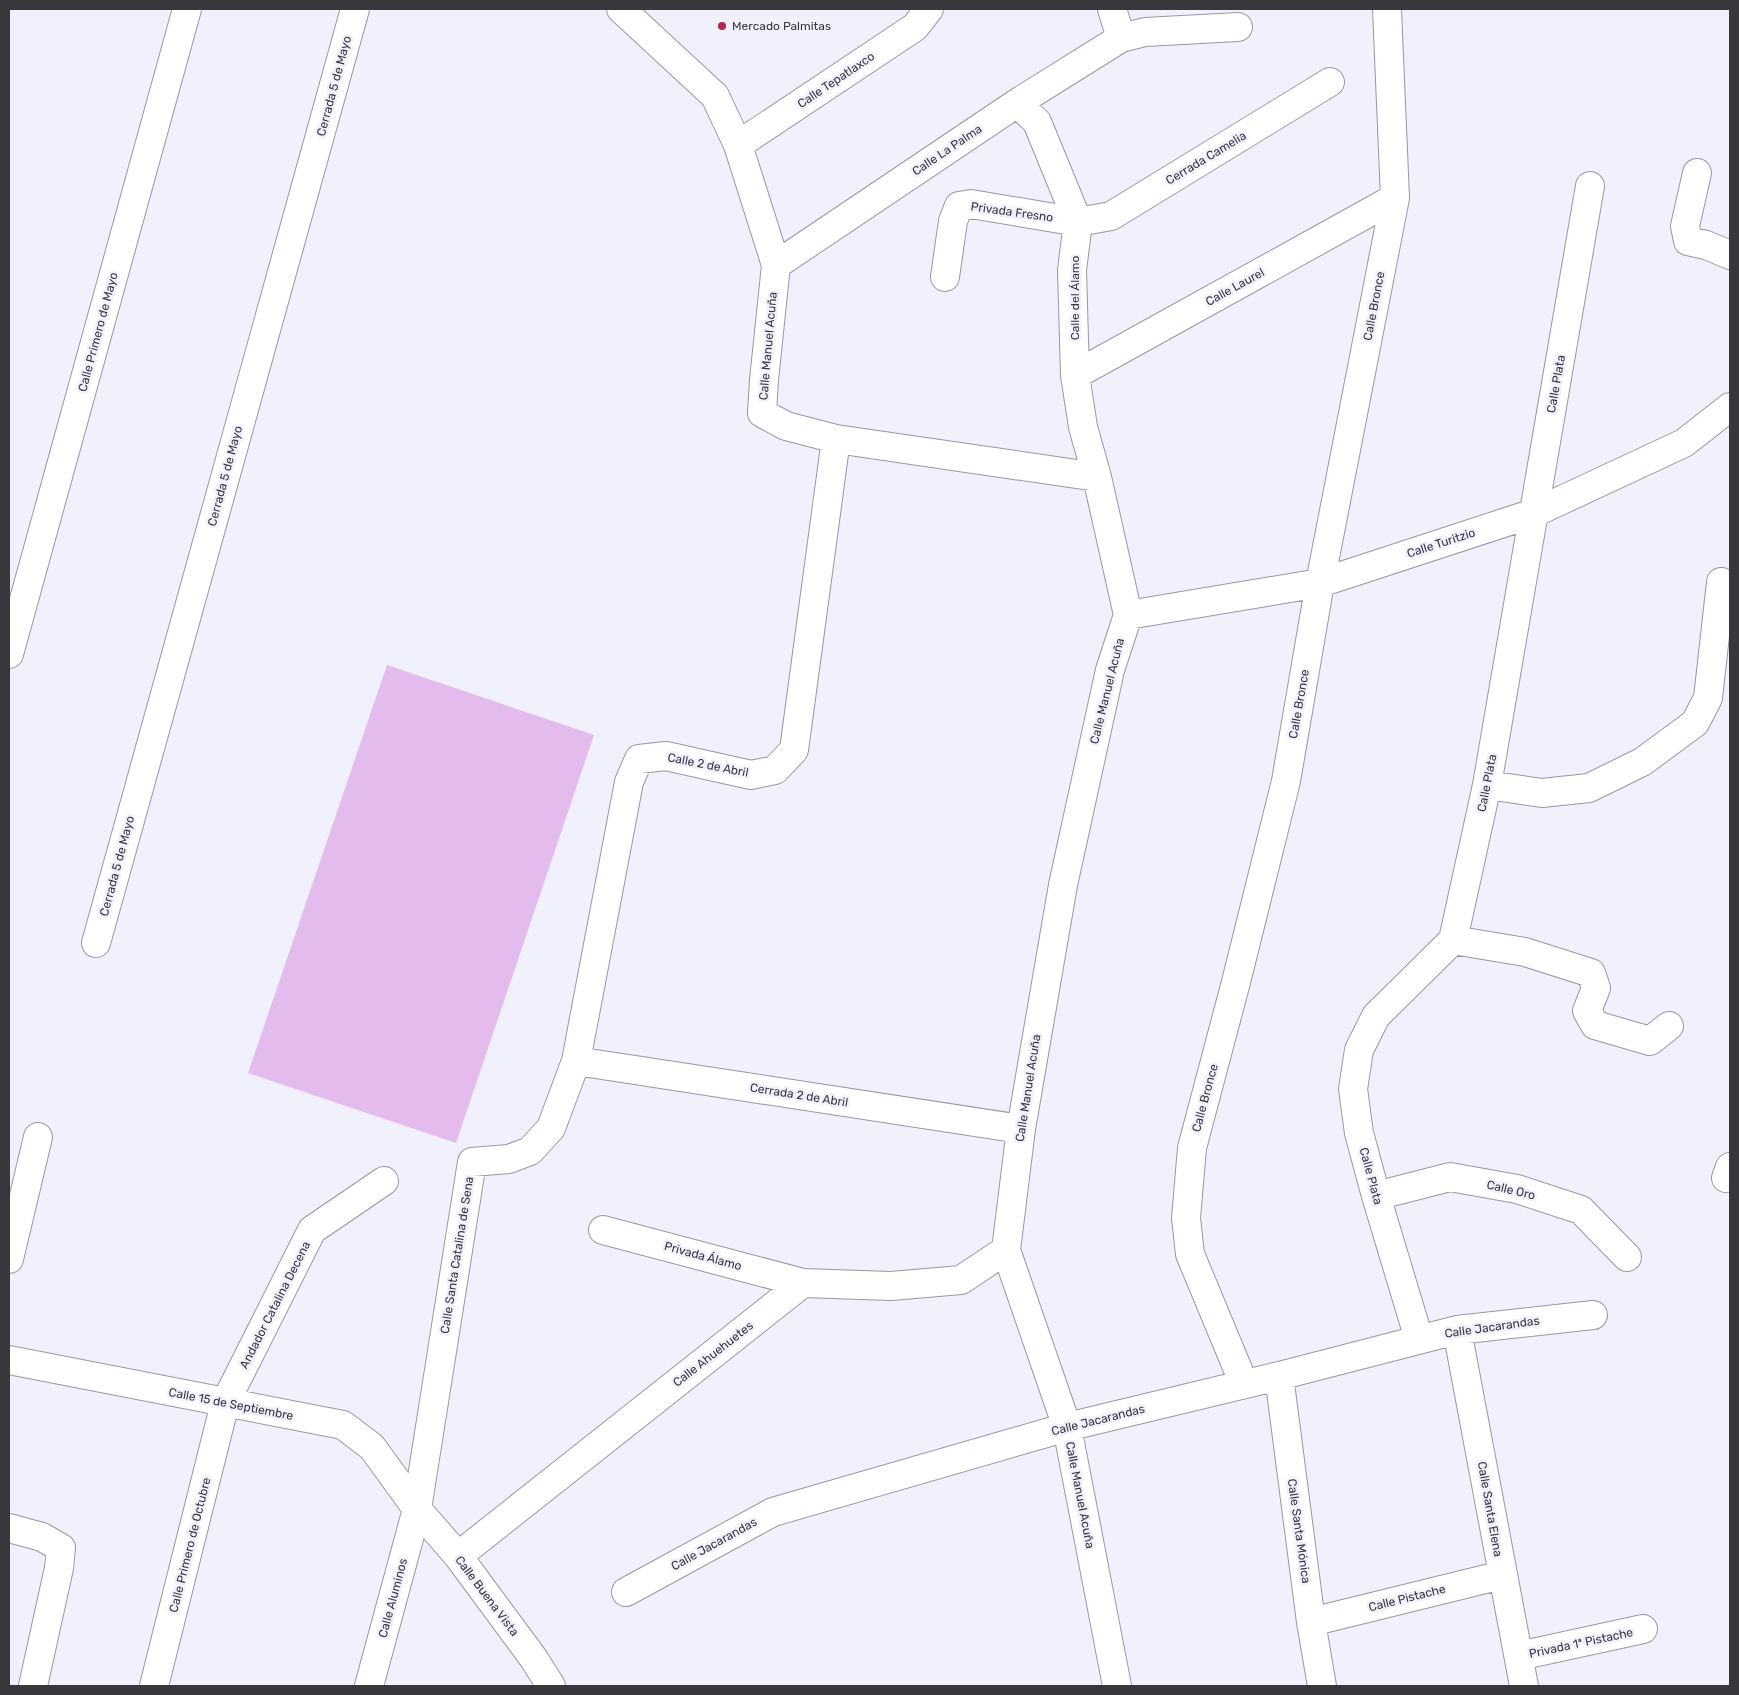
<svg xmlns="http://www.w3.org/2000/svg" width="1739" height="1695" font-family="Rubik,sans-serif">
<rect width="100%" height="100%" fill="#f0f1fc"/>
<!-- green -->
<path fill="#e3bced" d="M387 665 594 735 456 1143 248 1073Z"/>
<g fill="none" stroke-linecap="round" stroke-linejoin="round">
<!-- minor casing -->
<g stroke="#9798a3" stroke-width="30">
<path id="minor" d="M621 9 715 96 738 145 776 265 764 380 762 413 786 426 836 439 1097 477
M1112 9 1121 38
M1017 103 1037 122 1078 222 1072 270 1075 375 1083 427 1097 477 1128 615 1110 670 1063 885 1021 1129 1006 1250 1067 1427 1117 1686
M738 145 915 27 929 9
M1697 173 1685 226 1688 241 1706 245 1730 255
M776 265 1017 103 1121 38 1145 32 1238 27
M945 277 953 221 959 206 971 204 1078 222 1111 216 1330 82
M1075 375 1395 198
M1128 615 1320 583 1534 513 1684 443 1730 407
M9 654 187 9
M1487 785 1542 793 1589 788 1642 762 1695 723 1708 698 1721 582
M1453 940 1525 952 1591 973 1596 988 1587 1011 1595 1025 1650 1041 1669 1026
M96 943 355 9
M576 1061 1021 1129
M1726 1178 1730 1167
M1376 1196 1450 1177 1517 1189 1581 1210 1627 1257
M603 1230 803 1283
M9 1259 38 1137
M1457 1330 1524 1686
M1419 1339 1376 1196 1359 1133 1353 1089 1359 1050 1376 1016 1453 940 1487 785 1590 186
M9 1360 343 1425 372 1447 417 1509 458 1556 534 1659 551 1686
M1279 1376 1311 1622 1322 1686
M1244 1384 1190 1254 1186 1218 1192 1148 1236 982 1286 781 1320 583 1395 198 1387 9
M9 1528 42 1537 61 1548 59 1568 33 1686
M458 1556 803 1283 891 1286 961 1280 1006 1250
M626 1592 773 1512 1067 1427 1279 1376 1457 1330 1593 1315
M1311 1622 1502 1575
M1519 1656 1643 1629
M154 1686 225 1403 312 1230 384 1181
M369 1686 417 1509 472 1162 509 1159 530 1151 551 1128 576 1061 629 782 639 759 666 756 751 775 775 770 794 750 836 439"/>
</g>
<!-- minor -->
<use href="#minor" stroke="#fff" stroke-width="28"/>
</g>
<!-- markers -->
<circle fill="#b72648" stroke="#f0f1fc" stroke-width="2" cx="722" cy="26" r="5"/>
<g text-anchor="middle" stroke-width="5" stroke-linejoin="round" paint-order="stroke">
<!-- poi labels -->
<g font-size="12" fill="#37373c" stroke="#f0f1fc" text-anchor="start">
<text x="732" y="30">Mercado Palmitas</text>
</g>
<!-- street labels -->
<g font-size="12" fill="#37373c" stroke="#f0f1fc">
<text transform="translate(836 80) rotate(-34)" y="4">Calle Tepatlaxco</text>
<text transform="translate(334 86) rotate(-75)" y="4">Cerrada 5 de Mayo</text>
<text transform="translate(947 150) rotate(-34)" y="4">Calle La Palma</text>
<text transform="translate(1206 158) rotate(-31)" y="4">Cerrada Camelia</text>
<text transform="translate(1012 212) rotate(8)" y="4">Privada Fresno</text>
<text transform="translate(1235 287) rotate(-29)" y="4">Calle Laurel</text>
<text transform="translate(1075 298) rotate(-90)" y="4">Calle del Álamo</text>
<text transform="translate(1374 306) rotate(-79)" y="4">Calle Bronce</text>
<text transform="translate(98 332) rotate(-75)" y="4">Calle Primero de Mayo</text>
<text transform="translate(768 346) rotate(-85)" y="4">Calle Manuel Acuña</text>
<text transform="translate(1556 384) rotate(-80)" y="4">Calle Plata</text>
<text transform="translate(225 476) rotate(-75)" y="4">Cerrada 5 de Mayo</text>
<text transform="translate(1441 543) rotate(-18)" y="4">Calle Turitzio</text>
<text transform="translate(1107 691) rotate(-76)" y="4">Calle Manuel Acuña</text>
<text transform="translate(1299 704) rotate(-80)" y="4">Calle Bronce</text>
<text transform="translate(708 765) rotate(11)" y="4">Calle 2 de Abril</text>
<text transform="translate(1487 783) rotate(-79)" y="4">Calle Plata</text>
<text transform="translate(117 866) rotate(-75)" y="4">Cerrada 5 de Mayo</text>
<text transform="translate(1028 1088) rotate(-81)" y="4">Calle Manuel Acuña</text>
<text transform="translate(799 1095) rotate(9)" y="4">Cerrada 2 de Abril</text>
<text transform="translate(1205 1098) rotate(-75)" y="4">Calle Bronce</text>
<text transform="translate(1371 1176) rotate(75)" y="4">Calle Plata</text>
<text transform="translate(1511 1190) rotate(13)" y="4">Calle Oro</text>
<text transform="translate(457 1255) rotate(-81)" y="4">Calle Santa Catalina de Sena</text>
<text transform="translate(703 1256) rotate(15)" y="4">Privada Álamo</text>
<text transform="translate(275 1305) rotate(-63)" y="4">Andador Catalina Decena</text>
<text transform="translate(1492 1327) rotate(-8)" y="4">Calle Jacarandas</text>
<text transform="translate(713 1354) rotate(-38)" y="4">Calle Ahuehuetes</text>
<text transform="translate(231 1404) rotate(11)" y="4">Calle 15 de Septiembre</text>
<text transform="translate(1098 1420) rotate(-14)" y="4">Calle Jacarandas</text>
<text transform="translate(1080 1495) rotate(79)" y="4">Calle Manuel Acuña</text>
<text transform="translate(1490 1509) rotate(80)" y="4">Calle Santa Elena</text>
<text transform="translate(1299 1531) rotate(82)" y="4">Calle Santa Mónica</text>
<text transform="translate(714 1544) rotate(-29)" y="4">Calle Jacarandas</text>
<text transform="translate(190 1545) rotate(-76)" y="4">Calle Primero de Octubre</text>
<text transform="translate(487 1596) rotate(53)" y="4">Calle Buena Vista</text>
<text transform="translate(393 1598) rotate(-75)" y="4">Calle Aluminos</text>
<text transform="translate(1407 1598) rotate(-14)" y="4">Calle Pistache</text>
<text transform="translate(1581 1643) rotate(-12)" y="4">Privada 1ª Pistache</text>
</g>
</g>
<!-- border -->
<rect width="1739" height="1695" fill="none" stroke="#37373c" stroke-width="20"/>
</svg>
